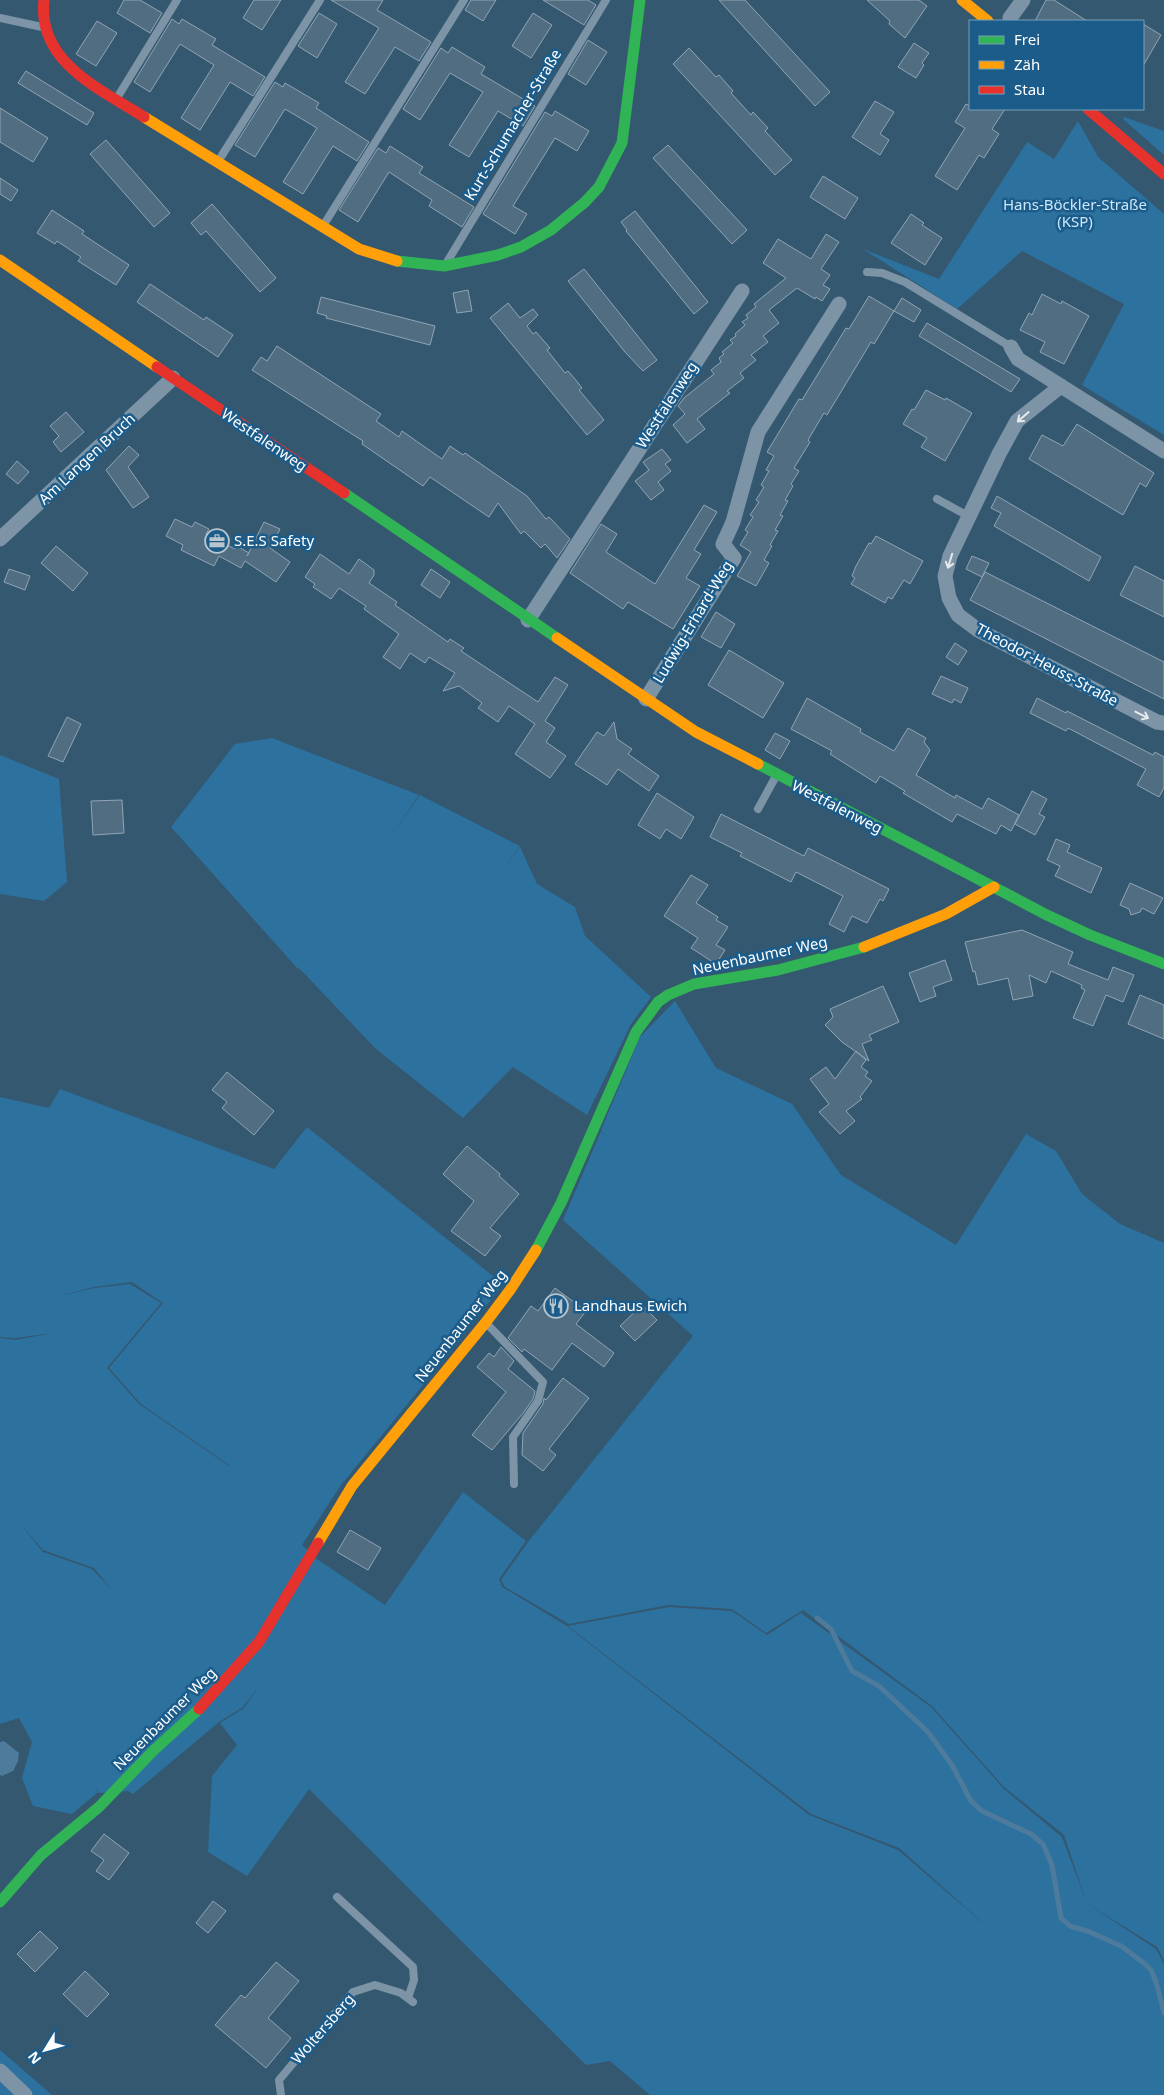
<svg xmlns="http://www.w3.org/2000/svg" width="1164" height="2095" font-family="'Noto Sans',sans-serif">
<rect width="100%" height="100%" fill="#355871"/>
<!-- green -->
<path fill="#2d719f" fill-rule="evenodd" d="M1124 117 1164 131V155L1123 119Z
M1078 121 1098 157 1164 214V435L1082 385 1124 304 1022 251 957 309 863 249 939 279 1027 142 1054 159Z
M272 738 419 795 387 842 420 795 520 846 497 878 520 847 537 884 575 907 585 936 651 997 631 1024 587 1115 513 1067 463 1118 376 1049 299 968 298 969 171 827 235 744Z
M0 755 59 779 67 882 44 901 0 894Z
M675 1001 716 1068 792 1104 841 1175 956 1245 1026 1134 1056 1151 1082 1194 1120 1224 1164 1243V1960L1157 1947 1086 1903 1156 1949 1164 1964V2095H650L610 2061 586 2065 309 1789 247 1876 208 1852 212 1776 237 1745 220 1723 244 1708 259 1686 243 1707 219 1722 133 1794 128 1791 99 1793 92 1780 98 1792 72 1814 33 1806 22 1778 32 1742 19 1718 0 1724V1338L16 1340 52 1333 16 1338 0 1337V1097L49 1108 60 1089 274 1169 307 1127 503 1284 455 1346 341 1485 302 1545 317 1559 385 1605 463 1492 526 1541 499 1579 502 1587 567 1626 809 1815 898 1850 992 1931 899 1848 811 1814 568 1626 669 1607 732 1611 767 1635 801 1613 931 1707 1004 1789 1062 1837 1086 1901 1064 1835 1004 1787 932 1706 803 1610 766 1633 732 1609 668 1605 569 1624 505 1587 501 1580 528 1542 693 1336 563 1220 601 1131 608 1137 601 1130 640 1037ZM132 1282 163 1303 109 1368 141 1404 229 1465V1484V1466L139 1404 107 1368 161 1303 130 1284 95 1288 59 1296 94 1287ZM18 1521 43 1550 94 1568 113 1591 92 1569 43 1552Z
M0 2050 52 2095H0Z"/>
<!-- water -->
<path fill="#4e7b9b" d="M4 1741 19 1753 18 1761 13 1771 2 1776 0 1775V1742Z"/>
<g fill="none" stroke-linecap="round" stroke-linejoin="round">
<!-- stream -->
<path stroke="#4e7b9b" stroke-width="5" d="M817 1618 831 1629 852 1671 879 1686 928 1732 952 1765 971 1801 982 1811 1031 1834 1043 1844 1052 1865 1061 1918 1070 1926 1090 1932 1121 1946 1144 1963 1151 1970 1156 1982 1164 2013"/>
</g>
<!-- building -->
<path fill="#516d81" stroke="#90a5b4" d="M124 0H140L162 13 150 33 117 13Z
M254 0H281L262 30 243 18Z
M331 0H383L377 10 431 42 419 61 395 47 365 94 345 82 379 28Z
M471 0H496L483 21 465 10Z
M543 0H588L596 5 584 25Z
M719 0H745L830 92 815 106Z
M867 0H919L927 6 905 38 889 24 890 21Z
M1046 0H1054L1087 21H1035Z
M319 13 337 24 317 58 298 46Z
M533 13 552 25 531 58 512 46Z
M172 19 179 24 182 19 216 39 212 45 265 77 253 96 230 82 200 130 181 118 214 65 180 44 150 92 134 82Z
M97 21 117 33 96 66 76 54Z
M1143 24 1161 35 1143 66Z
M588 40 607 52 586 85 568 74Z
M914 43 929 53 922 63 924 65 916 78 898 67Z
M452 47 485 67 481 74 535 106 523 126 498 111 469 157 449 145 483 92 450 73 420 120 403 109 441 48 448 53Z
M689 48 716 77 719 75 733 91 731 93 751 115 753 112 768 128 765 131 792 160 775 175 673 64Z
M26 71 94 113 87 125 18 83Z
M275 82 283 87 285 83 319 103 316 108 369 142 357 161 333 146 303 194 283 182 317 128 285 109 255 157 235 145Z
M875 101 894 112 880 134 889 140 880 155 852 137Z
M966 104 970 106V109H1005L992 129 999 134 984 158 979 155 957 190 935 176 965 128 955 122Z
M0 108 48 138 33 162 0 142Z
M555 111 589 131 577 151 555 138 513 206 527 214 515 234 483 214 545 112 552 116Z
M106 140 170 213 154 227 90 154Z
M668 145 747 230 732 244 653 158Z
M390 146 423 167 419 173 474 207 462 227 429 206 432 200 389 172 358 222 339 210 378 148 386 153Z
M823 176 858 198 845 219 810 197Z
M0 178 18 190 11 201 0 194Z
M212 204 276 278 260 292 206 231 201 235 191 223Z
M52 210 84 231 82 234 129 265 116 285 78 261 81 257 57 241 55 244 37 233Z
M635 211 708 302 694 314 626 231 627 230 621 222Z
M911 214 924 223 922 225 942 238 925 265 891 243Z
M826 234 839 242 821 269 830 275 823 285 830 289 822 301 816 297 815 299 797 288 769 310 779 323 763 336 768 342 751 355 756 360 740 373 744 378 727 391 730 393 697 419 705 429 687 443 673 425 685 414 678 406 684 398 714 374 711 370 721 362 719 358 724 354 722 352 733 343 730 340 736 336 735 334 745 325 742 322 748 318 746 315 756 307 754 304 786 278 763 263 778 239 811 259Z
M584 269 657 360 643 371 625 352 568 281Z
M150 284 204 320 206 317 233 335 218 357 137 302Z
M468 290 472 311 457 313 453 293Z
M1042 294 1061 304 1062 301 1089 316 1064 364 1040 352 1045 342 1020 330 1029 313 1032 315Z
M869 296 894 311 874 344 871 342 827 415 824 413 808 440 810 442 794 468 799 471 791 484 793 486 785 500 788 501 780 515 783 516 775 530 778 531 770 545 772 546 764 560 769 563 756 586 737 576 751 552 740 545 748 532 745 530 753 517 750 515 759 502 756 500 764 487 761 485 769 471 766 470 774 456 767 452 799 399 802 400 846 328 849 329Z
M321 297 435 326 430 345 326 318 327 316 317 313Z
M902 298 921 310 914 322 894 311Z
M508 303 520 318 533 309 538 315 527 326 533 334 536 332 550 348 547 350 565 373 568 371 575 379 582 388 579 390 604 420 587 435 490 318Z
M927 323 1020 379 1011 392 919 336Z
M277 346 381 414 376 421 399 437 402 431 442 459 450 446 463 455 465 453 527 496 546 519 549 517 570 539 557 558 545 544 541 548 524 531 521 534 498 503 489 517 430 477 423 486 362 444 363 441 252 370 261 357 267 361Z
M926 390 945 400 946 398 972 413 945 461 921 447 927 438 903 424 912 409 914 410Z
M66 412 84 432 61 452 53 442 59 436 50 426Z
M1077 424 1154 473 1146 487 1140 483 1123 515 1029 459 1042 435 1063 446Z
M129 446 139 455 128 467 149 497 133 508 106 470Z
M662 449 671 460 665 464 671 471 658 482 664 490 651 500 635 481 649 470 643 462Z
M17 461 29 472 18 484 6 474Z
M997 496 1101 557 1089 581 994 526 1001 513 991 508Z
M704 505 717 512 694 550 701 554 686 578 700 586 673 629 628 602 623 609 570 573 601 524 617 534 606 552 655 584Z
M175 519 192 527 195 522 209 529 206 534 235 549 237 546 249 553 247 556 264 522 280 529 270 548 290 562 276 582 245 561 241 568 219 556 214 566 181 550 183 545 166 536Z
M876 536 923 561 910 584 904 580 892 599 888 597 885 603 851 584 855 578 852 576 856 566 869 543 871 544Z
M56 546 88 573 73 591 41 563Z
M320 554 349 574 359 559 374 570V575L369 583 397 602 395 605 448 642 450 639 464 648 461 651 538 702 555 677 568 685 545 721 555 728 546 742 566 756 550 778 515 754 535 724 509 706 498 722 478 708 482 703 459 686 443 691 455 673 429 657 425 663 410 653 400 669 383 657 399 634 364 609 366 606 339 588 331 599 313 587 315 584 305 577Z
M972 556 989 563 982 577 966 569Z
M1135 566 1164 581V617L1120 595Z
M9 569 30 576 25 590 4 582Z
M431 569 450 582 440 598 421 585Z
M985 572 1164 662V699L970 600Z
M716 612 735 624 721 648 701 637Z
M955 643 967 651 958 665 946 657Z
M729 650 784 683 763 718 708 685Z
M941 676 968 688 961 703 954 699 952 703 932 694Z
M807 698 861 729 860 732 894 751 908 728 926 738 924 742 930 750 916 775 955 798 956 795 982 809 988 798 1019 815 1011 831 1001 825 996 834 957 814 952 822 903 793 905 791 880 776 876 783 830 754 832 751 791 729Z
M1037 698 1066 713 1067 711 1153 755 1155 752 1164 757V788L1159 797 1137 785 1146 769 1068 728 1066 731 1030 713Z
M67 717 81 724 63 762 48 756Z
M614 722 617 739 632 749 628 754 659 776 649 791 618 769 607 785 575 764 597 732 604 736Z
M775 733 790 741 780 759 765 750Z
M1032 791 1047 799 1039 814 1045 817 1035 835 1015 824Z
M657 793 694 817 681 839 666 829 660 839 638 825Z
M122 800 124 833 93 835 91 801Z
M721 814 804 856 808 848 889 889 883 901 880 899 867 923 852 916 844 932 829 924 843 896 796 872 791 882 740 856 742 853 710 837Z
M1056 839 1070 845 1067 852 1102 868 1091 893 1055 876 1060 866 1047 860Z
M691 875 708 885 696 903 718 917 716 920 728 927 716 945 725 950 716 964 691 948 698 938 664 916Z
M1130 883 1163 898 1154 914 1142 908 1140 912 1131 915 1129 909 1120 905Z
M1022 930 1073 952 1068 964 1108 980 1113 967 1134 975 1123 1002 1106 995 1093 1026 1073 1018 1085 990 1081 988 1082 985 1051 971 1046 983 1029 975 1033 996 1013 1000 1008 978 978 985 975 971 973 972 965 942Z
M945 960 952 980 933 987 936 996 920 1002 909 973Z
M883 986 899 1022 869 1035 872 1040 862 1044 869 1061 842 1042 825 1025 833 1017 830 1009Z
M1140 995 1164 1005V1039L1128 1024Z
M856 1051 866 1060 861 1067 868 1072 865 1076 872 1081 860 1097 862 1099 846 1111 855 1121 840 1134 819 1112 829 1104 810 1079 826 1067 835 1079Z
M227 1072 274 1111 254 1135 222 1108 227 1102 212 1090Z
M467 1146 500 1174 499 1176 519 1194 490 1228 501 1236 485 1256 451 1231 474 1201 443 1174Z
M555 1288 586 1311 576 1324 614 1353 604 1367 572 1343 552 1370 524 1349 522 1352 508 1338 531 1306 538 1311Z
M642 1305 657 1320 635 1341 620 1326Z
M501 1347 514 1361 508 1369 535 1391 533 1399 524 1412 492 1450 472 1435 506 1392 477 1367 489 1353 494 1357Z
M563 1378 589 1398 549 1449 556 1455 543 1471 522 1455 523 1433 543 1404 544 1398 546 1400Z
M350 1530 381 1548 368 1570 337 1552Z
M104 1834 129 1853 109 1880 96 1871 104 1860 91 1851Z
M213 1901 226 1911 208 1933 196 1923Z
M40 1931 58 1948 35 1972 17 1954Z
M276 1962 299 1981 268 2018 291 2038 266 2068 215 2025 241 1995 245 1998Z
M85 1971 109 1994 87 2017 63 1994Z"/>
<g fill="none" stroke-linecap="round" stroke-linejoin="round">
<!-- lane -->
<path stroke="#7c94a6" stroke-width="8" d="M0 18 42 27
M117 98 177 0
M219 160 320 0
M323 226 464 0
M447 262 606 0
M867 272 882 273 905 282 1011 347
M937 499 970 517
M758 809 776 776
M487 1324 543 1382 538 1401 513 1437 514 1484
M337 1897 413 1967 414 1980 408 1998
M281 2095 279 2080 353 1992 375 1985 401 1993 413 2002"/>
<!-- street -->
<path stroke="#7c94a6" stroke-width="15" d="M1010 18 1023 0
M1011 347 1018 359 1164 451
M1061 386 1017 421 999 454 950 556 945 576 949 598 958 615 978 630 1157 722 1164 723
M0 539 173 378
M528 620 742 291
M646 699 734 558 723 544 733 522 758 432 839 304
M0 2071 25 2095"/>
<!-- fast -->
<path stroke="#30b455" stroke-width="11" d="M397 261 444 266 498 255 521 247 551 230 585 202 599 187 622 143 640 0
M344 493 557 638
M758 764 1049 916 1090 935 1164 964
M536 1250 561 1203 636 1032 658 1002 668 995 694 984 778 970 864 947
M0 1902 41 1855 99 1807 153 1751 199 1709"/>
<!-- slow -->
<path stroke="#ff9f0a" stroke-width="11" d="M962 0 988 21
M144 117 359 249 397 261
M0 260 157 367
M557 638 696 732 758 764
M864 947 946 914 994 887
M318 1543 352 1486 486 1322 510 1290 536 1250"/>
<!-- jam -->
<path stroke="#e5322d" stroke-width="11" d="M44 0C37 62 100 89 144 117
M1088 109 1164 174
M157 367 344 493
M199 1709 259 1642 318 1543"/>
</g>
<!-- one-way arrows -->
<defs><path id="oneway-shaft" d="M-6 0H5M1.5-3L5.5 0L1.5 3" fill="none" stroke-width="1.6" stroke-linecap="round" stroke-linejoin="round" transform="scale(1.25)"/></defs>
<g stroke="#e5eaed">
<use href="#oneway-shaft" transform="translate(1023 417) rotate(139)"/>
<use href="#oneway-shaft" transform="translate(950 561) rotate(107)"/>
<use href="#oneway-shaft" transform="translate(1142 715) rotate(27)"/>
</g>
<!-- icons -->
<defs>
<g id="office-ring" transform="scale(1.25)"><circle r="9.5" fill="#1c5c8a" stroke="#b8c5cd" stroke-width="1.5"/><path d="M-6-3h4V-5.5h4V-3h4V5H-6ZM-1-4.5V-3h2v-1.5ZM-6 0V1H6V0Z" fill="#b8c5cd"/></g>
<g id="restaurant-ring" transform="scale(1.25)"><circle r="9.5" fill="#1c5c8a" stroke="#b8c5cd" stroke-width="1.5"/><path d="M-5-6h1v4h1v-4h1v4h1v-4h1v5L-1.5 .5V6h-2V.5L-5-1ZM5-6V6H3V1.5H1.5Q1.5-4 5-6Z" fill="#b8c5cd"/></g>
</defs>
<g fill-rule="evenodd">
<use href="#office-ring" x="217" y="541"/>
<use href="#restaurant-ring" x="556" y="1306"/>
</g>
<g text-anchor="middle" stroke-width="5" stroke-linejoin="round" paint-order="stroke">
<!-- street labels -->
<g font-size="15" fill="#fff" stroke="#1c5c8a">
<text transform="translate(513 125) rotate(-59)" y="5">Kurt-Schumacher-Straße</text>
<text transform="translate(667 405) rotate(-57)" y="5">Westfalenweg</text>
<text transform="translate(264 440) rotate(34)" y="5">Westfalenweg</text>
<text transform="translate(87 459) rotate(-43)" y="5">Am Langen Bruch</text>
<text transform="translate(693 622) rotate(-59)" y="5">Ludwig-Erhard-Weg</text>
<text transform="translate(1047 665) rotate(28)" y="5">Theodor-Heuss-Straße</text>
<text transform="translate(837 807) rotate(27)" y="5">Westfalenweg</text>
<text transform="translate(760 956) rotate(-12)" y="5">Neuenbaumer Weg</text>
<text transform="translate(461 1326) rotate(-52)" y="5">Neuenbaumer Weg</text>
<text transform="translate(165 1719) rotate(-45)" y="5">Neuenbaumer Weg</text>
<text transform="translate(323 2029) rotate(-49)" y="5">Woltersberg</text>
</g>
<!-- park labels -->
<g font-size="15" fill="#cce7f9" stroke="#1c5c8a">
<text x="1075" y="210">Hans-Böckler-Straße<tspan x="1075" dy="17">(KSP)</tspan></text>
</g>
<!-- poi labels -->
<g font-size="15" fill="#fff" stroke="#1c5c8a" text-anchor="start">
<text x="234" y="546">S.E.S Safety</text>
<text x="574" y="1311">Landhaus Ewich</text>
</g>
</g>
<!-- legend -->
<rect x="969" y="20" width="175" height="90" fill="#1c5c8a" stroke="#779db9"/>
<rect x="979" y="36" width="25" height="8" fill="#30b455" stroke="#779db9"/>
<text x="1014" y="45" font-size="15" fill="#ffffff">Frei</text>
<rect x="979" y="61" width="25" height="8" fill="#ff9f0a" stroke="#779db9"/>
<text x="1014" y="70" font-size="15" fill="#ffffff">Zäh</text>
<rect x="979" y="86" width="25" height="8" fill="#e5322d" stroke="#779db9"/>
<text x="1014" y="95" font-size="15" fill="#ffffff">Stau</text>
<!-- north arrow -->
<g transform="translate(45 2050) rotate(233)" stroke="#1c5c8a" stroke-width="4" paint-order="stroke">
<path d="M0-4L9 19L0 12L-9 19Z" fill="#ffffff"/>
<text y="-8" font-size="14" font-weight="bold" text-anchor="middle" fill="#ffffff">N</text>
</g>
</svg>
